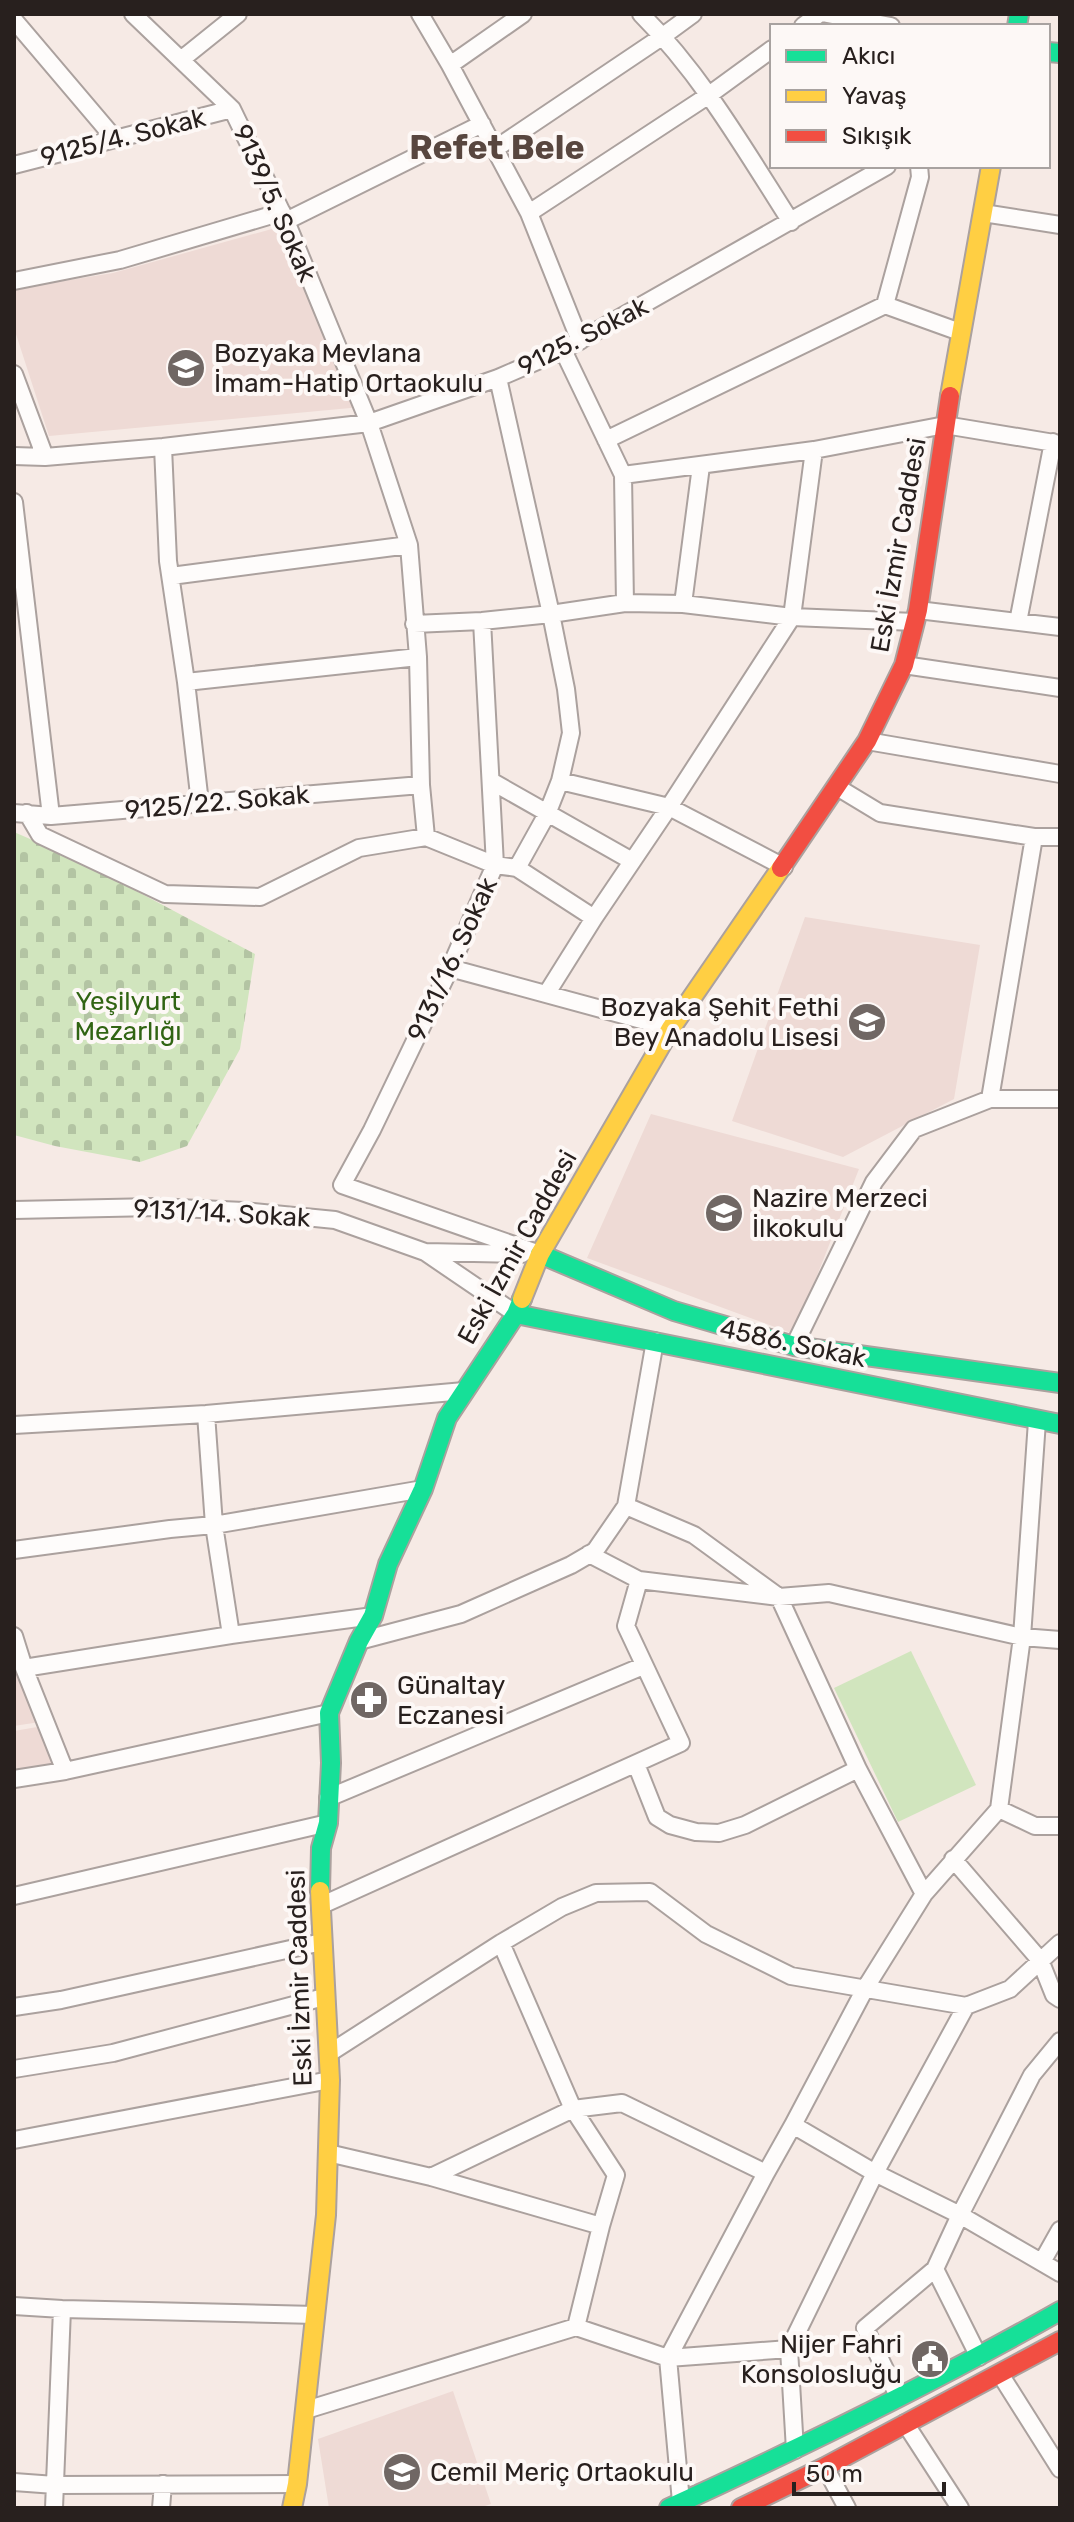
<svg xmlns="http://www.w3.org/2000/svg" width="1074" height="2522" font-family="Rubik,sans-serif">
<defs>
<pattern id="cemetery-stones" width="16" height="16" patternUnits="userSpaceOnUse" patternTransform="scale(2)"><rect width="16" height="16" fill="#d1e5be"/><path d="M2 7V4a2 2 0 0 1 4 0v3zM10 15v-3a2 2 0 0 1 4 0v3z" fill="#b3c4a3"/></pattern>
</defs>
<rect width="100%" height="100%" fill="#f6eae5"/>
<!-- education -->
<path fill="#eedad5" d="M286 225 361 407 49 436 14 328V289L113 273Z
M805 917 980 945 954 1099 843 1157 732 1121Z
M651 1114 859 1169 794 1334 587 1258Z
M14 1645 46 1721 14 1726Z
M43 1726 59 1767 14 1773V1731Z
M453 2391 491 2504 479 2508H329L318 2439Z"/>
<!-- cemetery -->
<path fill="url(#cemetery-stones)" d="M14 832 76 859 255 954 240 1049 187 1146 140 1162 55 1146 14 1135Z"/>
<!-- park -->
<path fill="#d1e5be" d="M911 1651 976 1785 898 1822 834 1688Z"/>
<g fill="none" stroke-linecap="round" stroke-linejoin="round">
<!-- street casing -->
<g stroke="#aba19e" stroke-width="20">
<path id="street" d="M133 14 232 109 286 221 369 423 409 545 418 657 421 785 426 837
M420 14 450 65 523 14
M641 14C702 75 745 150 791 222
M827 14 891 26
M14 20 115 139
M803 26 819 14
M182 59 238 14
M450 65 529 213 580 341
M495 149 663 36 693 14
M14 165 232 109
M529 213 709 95 772 49
M983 213 1060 225
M286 221 482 124
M14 281 120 260 282 212
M885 305 920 177 919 166
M563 350 623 475 625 603
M14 374 45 457
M498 378 551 614 566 689 571 733 560 781 547 814 517 868
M606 440 885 305 960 332
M163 447 168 561 186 682 200 803
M14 456 45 457 163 447 369 423 498 378 563 350 887 166
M623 475 814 450 945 425 1060 444
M14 502 51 816
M171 576 409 545
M683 604 701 466
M918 610 1060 627
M482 621 495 865 450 968 372 1130 342 1185 540 1254
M1018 622 1053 442
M414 624 482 621 551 614 625 603 683 604 792 617 915 622
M904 665 1060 688
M186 682 418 657
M867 741 1060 774
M491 781 632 861
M560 781 669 807 784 867
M837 787 880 813 1034 837H1060
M14 813 51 816 421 785
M27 813 40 835 165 894 260 897 359 848 426 837 495 865 517 868 594 918
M450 968 671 1028
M547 993 594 918 669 807 792 617 814 450
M990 1099 1034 837
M14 1210 155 1207 244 1211 335 1220 425 1252 516 1314
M425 1252 522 1254
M794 1346 874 1182 914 1129 990 1099H1060
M206 1414 214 1525 231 1635
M14 1425 206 1414 464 1391
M626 1506 694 1535 779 1597 858 1769 924 1894
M14 1550 170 1529 214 1525 423 1489
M589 1554 639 1580 779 1597 829 1593 1022 1637 1060 1640
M14 1636 24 1668 65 1771
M359 1641 461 1614 571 1565 595 1551 626 1506 655 1341
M24 1668 231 1635 373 1616
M636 1764 657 1817 670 1825 696 1832 719 1833 745 1825 858 1769
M14 1779 65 1771 329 1713
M328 1798 643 1666
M999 1809 1035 1826H1060
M953 1859 1040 1960 1054 1995 1060 1999
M14 1896 328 1823
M320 1906 681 1743 626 1626 639 1580
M14 2007 61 2000 322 1942
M328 2054 501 1943 562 1907 596 1893 650 1892 706 1934 791 1976 966 2006 1010 1989 1060 1943
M14 2069 113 2053 324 1997
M793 2125 866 1987 924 1894 999 1809 1022 1637 1037 1421
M14 2140 330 2080
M328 2153 431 2177 601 2226 616 2175 573 2109 622 2103 766 2173 793 2125 875 2173 960 2215 1060 2273
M766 2173 668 2358 789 2349
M431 2177 573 2109 501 1943
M1042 2262 1060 2230
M935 2269 979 2357
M14 2306 62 2309 316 2315
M576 2327 668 2358 681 2502
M1000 2374 1060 2469
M898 2396 865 2328 935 2269 960 2215 1032 2075 1060 2041
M306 2410 576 2327 601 2226
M905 2423 960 2508
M795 2450 789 2349 875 2173 966 2006
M825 2467 847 2508
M14 2482 55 2485 297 2484
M54 2508 62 2309
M161 2508 163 2484"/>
</g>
<!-- fast casing -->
<g stroke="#aba19e" stroke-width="22">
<path id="fast" d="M1017 26 1019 14
M1048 52 1060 53
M540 1254 674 1311 794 1346 1060 1383
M516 1314 1060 1424
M320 1891 321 1848 328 1823 331 1763 329 1713 359 1641 373 1616 388 1564 423 1489 447 1418 516 1314 522 1299
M669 2508C802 2447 933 2383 1060 2311"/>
</g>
<!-- slow casing -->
<g stroke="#aba19e" stroke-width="22">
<path id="slow" d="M950 396 991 166
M522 1299 540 1254 671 1028 781 868
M292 2508 297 2484 326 2215 330 2080 320 1891"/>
</g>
<!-- jam casing -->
<g stroke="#aba19e" stroke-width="22">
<path id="jam" d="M781 868 867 741 904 665 918 610 950 396
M741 2508 825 2467 1060 2341"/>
</g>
<!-- street -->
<use href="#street" stroke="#fefcfb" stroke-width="16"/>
<!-- fast -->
<use href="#fast" stroke="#16e098" stroke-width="18"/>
<!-- slow -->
<use href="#slow" stroke="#ffcf43" stroke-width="18"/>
<!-- jam -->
<use href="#jam" stroke="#f24e42" stroke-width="18"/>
</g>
<!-- icons -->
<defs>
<g id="school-disc" transform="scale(2)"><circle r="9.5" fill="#706764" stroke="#fdf8f6"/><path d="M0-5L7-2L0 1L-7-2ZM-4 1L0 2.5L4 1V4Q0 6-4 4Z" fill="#fff"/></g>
<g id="pharmacy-disc" transform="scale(2)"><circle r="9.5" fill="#706764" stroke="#fdf8f6"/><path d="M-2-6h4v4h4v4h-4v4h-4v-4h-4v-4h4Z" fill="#fff"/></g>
<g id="civic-disc" transform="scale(2)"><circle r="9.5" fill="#706764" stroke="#fdf8f6"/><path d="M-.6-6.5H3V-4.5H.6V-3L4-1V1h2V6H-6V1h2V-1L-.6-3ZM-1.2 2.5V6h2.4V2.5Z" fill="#fff"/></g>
</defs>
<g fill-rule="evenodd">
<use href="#school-disc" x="186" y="368"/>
<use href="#school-disc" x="867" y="1022"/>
<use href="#school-disc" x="724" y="1213"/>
<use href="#pharmacy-disc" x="369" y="1700"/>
<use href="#civic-disc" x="930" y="2359"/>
<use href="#school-disc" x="402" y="2472"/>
</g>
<g text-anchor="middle" stroke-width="8" stroke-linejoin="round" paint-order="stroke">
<!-- street labels -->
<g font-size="26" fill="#28201e" stroke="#fdf8f6">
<text transform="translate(123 137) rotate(-14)" y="9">9125/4. Sokak</text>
<text transform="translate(275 203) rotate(66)" y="9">9139/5. Sokak</text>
<text transform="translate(583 336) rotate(-27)" y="9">9125. Sokak</text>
<text transform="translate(898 545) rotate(-80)" y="9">Eski İzmir Caddesi</text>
<text transform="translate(217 802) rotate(-5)" y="9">9125/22. Sokak</text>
<text transform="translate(452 959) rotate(-65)" y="9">9131/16. Sokak</text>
<text transform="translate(222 1213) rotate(3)" y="9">9131/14. Sokak</text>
<text transform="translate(517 1247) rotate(-61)" y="9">Eski İzmir Caddesi</text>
<text transform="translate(793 1343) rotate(12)" y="9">4586. Sokak</text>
<text transform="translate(299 1978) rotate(-92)" y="9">Eski İzmir Caddesi</text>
</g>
<!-- poi labels -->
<g font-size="26" fill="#28201e" stroke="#fdf8f6" text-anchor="start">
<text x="214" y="362">Bozyaka Mevlana<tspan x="214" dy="30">İmam-Hatip Ortaokulu</tspan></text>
<text x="839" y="1016" text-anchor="end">Bozyaka Şehit Fethi<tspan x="839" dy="30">Bey Anadolu Lisesi</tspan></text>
<text x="752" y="1207">Nazire Merzeci<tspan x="752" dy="30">İlkokulu</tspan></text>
<text x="397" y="1694">Günaltay<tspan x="397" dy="30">Eczanesi</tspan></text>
<text x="902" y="2353" text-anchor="end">Nijer Fahri<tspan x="902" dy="30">Konsolosluğu</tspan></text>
<text x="430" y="2481">Cemil Meriç Ortaokulu</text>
</g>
<!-- park labels -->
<g font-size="26" fill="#316413" stroke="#fdf8f6">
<text x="128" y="1010">Yeşilyurt<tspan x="128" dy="30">Mezarlığı</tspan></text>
</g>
<!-- district labels -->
<g font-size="34" font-weight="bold" fill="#58463f" stroke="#fdf8f6">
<text x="497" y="159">Refet Bele</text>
</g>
</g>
<!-- border -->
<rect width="1074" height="2522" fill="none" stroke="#28201e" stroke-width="32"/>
<!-- legend -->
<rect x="770" y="24" width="280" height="144" fill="#fdf8f6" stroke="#a8a2a0" stroke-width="2"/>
<rect x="786" y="50" width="40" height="12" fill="#16e098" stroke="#a8a2a0" stroke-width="2"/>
<text x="842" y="64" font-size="24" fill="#28201e">Akıcı</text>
<rect x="786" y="90" width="40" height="12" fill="#ffcf43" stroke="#a8a2a0" stroke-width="2"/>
<text x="842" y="104" font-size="24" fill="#28201e">Yavaş</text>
<rect x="786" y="130" width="40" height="12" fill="#f24e42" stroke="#a8a2a0" stroke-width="2"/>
<text x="842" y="144" font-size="24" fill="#28201e">Sıkışık</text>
<!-- scale -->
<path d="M794 2482v12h150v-12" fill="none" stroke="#28201e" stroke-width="4"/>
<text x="806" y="2482" font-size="24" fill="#28201e" stroke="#fdf8f6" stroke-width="6" paint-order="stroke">50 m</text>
</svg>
